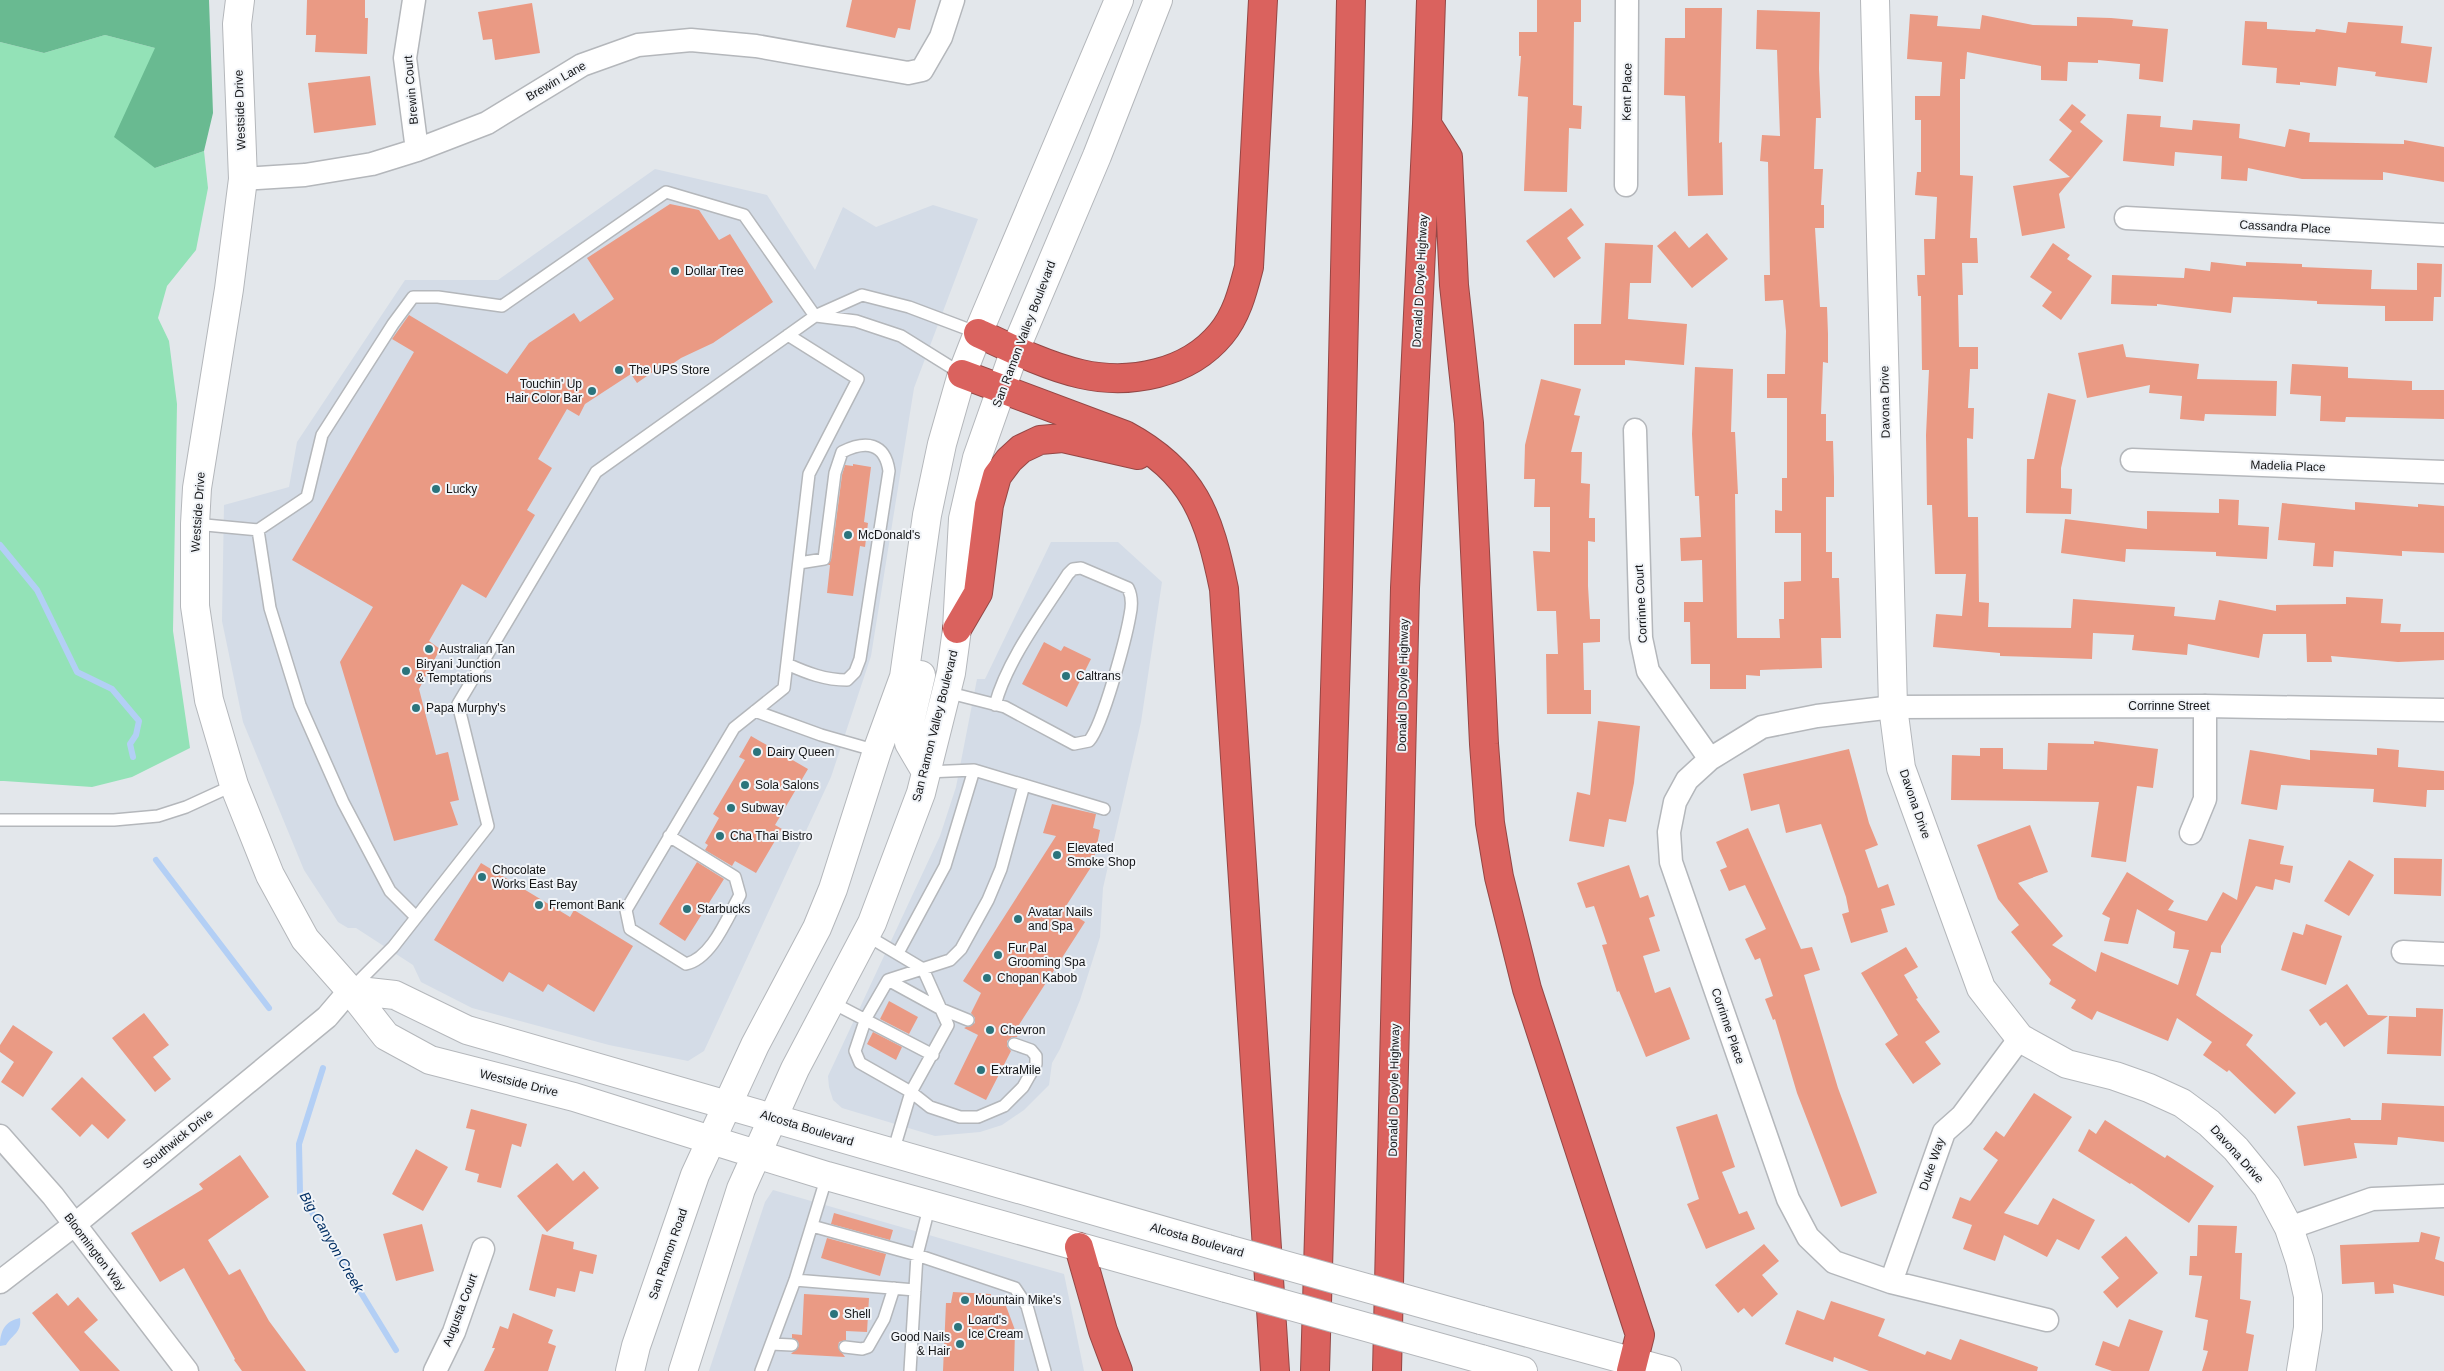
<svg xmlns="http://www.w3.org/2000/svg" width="2444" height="1371" font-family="Arial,sans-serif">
<rect width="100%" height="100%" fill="#e3e7eb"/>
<!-- built -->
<path fill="#d4dce7" d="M655 169 767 195 815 270 843 207 876 227 933 205 978 219 914 388 871 656 831 777 704 1051 688 1061 609 1045 472 1008 421 982 413 965 356 928H348L338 922 304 870 243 722 222 621 224 505 289 487 297 442 405 280H498Z
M1051 542H1118L1162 582 1141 722 1103 888 1100 937 1080 1000 1060 1049 1052 1063 1049 1085 1024 1110 1002 1125 980 1132 935 1136 842 1108 833 1100 829 1087 828 1076 940 836 956 787 977 679H985Z
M773 1190 1064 1274 1084 1371H709L765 1202Z"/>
<!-- green -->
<path fill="#93e2b7" d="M105 35 155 48V168L204 151 208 188 196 250 167 286 158 318 169 341 177 404 173 631 190 748 132 777 92 787 4 781H0V42L44 53Z"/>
<!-- forest -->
<path fill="#69ba91" d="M0 0H209L213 113 204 151 155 168 114 137 155 48 105 35 44 53 0 42Z"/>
<!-- water -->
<path fill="#b3cff5" d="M20 1318C22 1332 13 1334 6 1345L0 1346C0 1331 5 1321 20 1318Z"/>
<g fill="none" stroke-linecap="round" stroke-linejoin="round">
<!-- stream -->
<path stroke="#b3cff5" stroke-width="6" d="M0 545 37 590 77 672 112 689 139 721 136 735 130 744 133 757
M156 860 269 1008
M323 1068 299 1144 300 1193 396 1350"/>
</g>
<!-- building -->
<path fill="#ea9a84" d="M307 0H365V18H368L367 54 315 52 316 35H306Z
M852 0H916L910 30 898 28 895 38 846 27Z
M1537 0H1581V22H1574L1573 105 1582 106 1581 129 1569 128 1567 192 1524 191 1528 97 1518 96 1521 56H1519V32H1537Z
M532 3 540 53 495 60 492 39 483 40 478 12Z
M1685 8H1722L1719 143 1722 142 1723 195 1688 196 1685 96 1664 95 1665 38H1685Z
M1757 10 1820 12 1819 69 1821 118H1816L1814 169H1823L1821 205H1824V228H1815L1820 307H1827L1828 334V363L1823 362 1821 414H1826V441H1833L1834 478V497H1826V552H1832V578H1839L1841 638H1821L1822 668 1760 670V676L1746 675V689H1710V664H1691L1690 622H1684V602H1703L1702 560 1681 561 1680 538 1701 537 1699 496H1695L1692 434 1695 367 1733 369 1731 432H1735L1738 494H1735L1737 638H1780L1779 619H1784V582L1801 581V533H1775V510L1782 511V478H1787V398H1767V374H1785L1786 331 1783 300 1765 301 1764 275H1770L1768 162 1760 161 1762 135 1780 136 1777 50 1756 49Z
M1910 14 1938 16 1937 26 1980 29 1982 15 2033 25 2077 26V17L2111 18 2133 20 2132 26 2168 29 2163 82 2139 79 2140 64 2098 60V63L2068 62 2067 81 2041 80V66L1967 52 1965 79H1960V175L1973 176 1970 238H1977L1978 263H1962L1963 295H1958L1959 347H1978V369H1970L1968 408H1974L1973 439 1967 438 1968 517H1978L1979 602 1989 603 1988 627 2071 628 2073 599 2175 607 2174 616 2215 620 2219 600 2276 611V605L2346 604V597L2383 599 2381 623 2401 624 2400 632H2444V660L2398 662 2331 656 2332 662H2307L2306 634H2263L2259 658 2188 644 2187 655 2132 650 2134 635 2093 633 2092 659 2000 656V653L1933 647 1936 614 1962 616 1966 574H1935L1932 505H1927L1926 435 1929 370H1922L1921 296H1918L1917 275H1925L1924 239H1935L1937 197 1915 195 1917 172H1921V120H1915V96H1940L1942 62 1907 59Z
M2245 21 2267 22V29L2315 32 2316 29 2346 33 2348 22 2403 26 2401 43 2432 47 2427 83 2375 76 2376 72 2338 67 2336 86 2300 82V85L2276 83 2277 68 2242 65Z
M370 76 376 125 314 133 308 83Z
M2072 104 2086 115 2080 122 2103 141 2059 194 2065 228 2022 236 2013 186 2070 177 2049 160 2072 131 2059 120Z
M2127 114 2161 116 2160 127 2192 130 2193 120 2240 124 2239 138 2285 147 2289 129 2310 133 2309 142 2404 144V140L2444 147V182L2383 172V180L2302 179 2248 168 2247 181 2221 179 2222 156 2175 152 2174 166 2123 161Z
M670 204 699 210 719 240 730 234 773 302 713 343 681 358 659 373 657 369 637 383 631 374 585 404 579 416 567 409 538 459 552 468 527 510 535 515 486 598 462 584 429 641 440 649 419 689 436 755 448 752 459 800 450 802 458 825 394 841 340 662 373 607 292 560 414 352 392 339 409 315 507 374 529 343 574 313 580 322 614 299 587 258Z
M1571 208 1584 225 1567 238 1581 258 1554 278 1526 241Z
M1675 231 1689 248 1707 233 1728 259 1692 288 1657 246Z
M1605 243 1653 245 1651 283H1630L1628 319 1687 324 1684 365 1625 360V365H1574V324H1601Z
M2053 243 2070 255 2067 259 2092 276 2061 320 2042 306 2052 292 2030 277Z
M2211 262 2246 266V262L2302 264V267L2372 270 2371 289 2417 290V263L2442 264 2441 297H2434L2433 321H2385V306L2317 304V301L2233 297 2231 313 2157 304V306L2111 304 2112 275 2184 278 2185 268 2210 271Z
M2123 344 2126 357 2199 364 2197 379 2277 381 2276 416 2205 414 2204 421 2180 419 2182 396 2149 393 2150 385 2087 398 2078 353Z
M2292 364 2348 367V378L2412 381V390H2444V419L2346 417 2345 422 2320 421 2321 396 2290 394Z
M1541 379 1581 389 1574 415 1580 416 1571 452H1582L1581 483 1590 484 1589 518H1595V542L1588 541V586L1590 619H1600V642L1583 643 1584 690H1591V714H1547L1546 654H1558L1556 611H1537L1533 551 1550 552V507H1534L1535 479H1524L1525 445Z
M2048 393 2076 400 2061 468V488L2072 489 2071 514 2026 513 2027 459H2034Z
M853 464 871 467 864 522 868 523 865 547 860 546 853 596 827 593 830 565H828L831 560 842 475 845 465 853 466Z
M2219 499 2239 500 2238 525 2269 527 2267 559 2216 556V552L2126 549 2125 562 2061 553 2065 519 2147 529V511L2219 513Z
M2355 502 2418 507V504L2444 506V553L2402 551V556L2334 551 2333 567 2313 566 2315 543 2278 540 2282 503 2355 510Z
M1044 642 1061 651 1064 646 1091 659 1067 707 1022 684Z
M1598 721 1640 726 1634 783 1626 822 1609 819 1604 847 1569 841 1577 792 1590 795Z
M751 736 808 769 775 825 782 829 756 873 735 861 732 866 705 850 708 845 705 843 719 818 713 814 745 760 739 757Z
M2094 741 2158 749 2153 788 2137 786 2126 862 2091 857 2099 802 1951 800 1952 755 1980 756V748H2003V769L2047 770 2048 743 2094 744Z
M2377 748 2399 750 2398 767 2444 771V790H2427L2426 807 2373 802 2374 789 2281 785 2277 810 2241 804 2250 750 2310 760V750L2377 755Z
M1849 749 1869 823 1878 845 1865 850 1878 888 1888 884 1895 905 1881 909 1888 932 1851 943 1842 914 1849 912 1846 897 1821 824 1786 833 1779 804 1751 811 1743 774Z
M1052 804 1096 814 1093 828 1100 830 1093 864 1066 906 1073 910 1071 913 1085 922 1015 1031 1019 1033 1017 1037H1012L1007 1041V1046L1011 1051 986 1100 954 1084 978 1035 964 1028 975 1023V1018L971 1013 981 993 963 981 1056 836 1043 833Z
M2030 825 2048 872 2018 883 2063 936 2052 945 2096 972 2101 952 2178 985 2189 950 2173 948 2175 932 2137 909 2128 944 2104 941 2110 918 2102 914 2127 872 2174 901 2168 910 2207 921 2223 892 2237 900 2249 839 2284 846 2280 864 2293 866 2290 883 2275 879 2273 890 2256 886 2221 946V953L2211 952 2196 995 2253 1035 2246 1045 2296 1093 2275 1114 2229 1070 2227 1072 2203 1055 2212 1042 2177 1018 2168 1041 2097 1011 2092 1020 2071 1008 2076 1000 2049 984 2051 980 2011 932 2019 925 1998 899 1977 845Z
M1748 828 1801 949 1812 947 1820 970 1804 975 1838 1088 1877 1193 1841 1207 1797 1093 1775 1019 1773 1020 1765 999 1773 996 1760 958 1755 960 1745 939 1766 929 1745 885 1729 891 1720 870 1727 867 1716 842Z
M2394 858 2442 859 2441 896 2394 894Z
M2349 860 2374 875 2349 916 2324 901Z
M697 862 724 879 685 941 659 924Z
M481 863 570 917 574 910 633 946 594 1012 548 984 543 992 509 972 503 982 434 940Z
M1629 865 1640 898 1648 895 1655 916 1649 918 1660 951 1643 956 1655 993 1670 987 1690 1039 1646 1057 1619 991 1617 992 1602 945 1607 944 1594 906 1586 908 1577 883Z
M2306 924 2342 936 2326 985 2281 970 2293 932 2303 935Z
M1906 947 1918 967 1904 975 1918 998 1916 999 1940 1032 1925 1042 1941 1064 1913 1084 1885 1044 1898 1035 1861 973Z
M2347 984 2368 1015 2388 1016 2344 1047 2326 1022 2320 1026 2309 1010Z
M889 1001 918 1017 909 1034 880 1019Z
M2416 1008 2443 1009 2441 1056 2387 1054 2389 1016 2416 1017Z
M144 1013 169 1045 153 1057 171 1079 155 1092 112 1038Z
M13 1025 53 1052 23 1097 1 1082 14 1062 0 1052V1045Z
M873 1032 902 1047 896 1060 867 1044Z
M82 1077 126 1120 108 1139 92 1124 80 1137 51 1109Z
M2034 1093 2072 1117 2004 1213 2038 1225 2053 1198 2095 1220 2079 1250 2057 1239 2047 1257 2004 1235 1995 1261 1963 1249 1972 1225 1952 1218 1960 1197 1970 1201 1998 1160 1983 1149 1996 1131 2004 1137Z
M2382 1103 2444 1106V1142L2398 1137 2397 1145 2354 1143 2357 1158 2304 1166 2297 1126 2350 1118 2351 1120H2381Z
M471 1109 527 1124 521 1147 512 1144 501 1188 477 1182 479 1174 465 1170 475 1130 466 1128Z
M1717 1114 1735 1167 1722 1172 1739 1214 1747 1211 1755 1229 1706 1249 1687 1204 1699 1199 1676 1127Z
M2105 1120 2165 1158 2167 1155 2214 1186 2189 1223 2131 1183 2130 1184 2078 1151 2089 1129 2096 1134Z
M416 1149 448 1167 423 1211 392 1194Z
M240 1155 269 1197 208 1240 229 1275 240 1269 269 1321 306 1371H242L234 1360 235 1359 184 1268 160 1282 131 1233 203 1189 199 1184Z
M557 1163 573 1181 584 1171 599 1188 547 1232 517 1196Z
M834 1213 893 1230 890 1240 831 1224Z
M422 1224 434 1271 396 1281 383 1234Z
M2198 1225 2237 1226 2235 1253H2242L2240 1299 2251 1301 2246 1333 2254 1335 2248 1371H2202L2208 1351 2203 1350 2208 1320 2195 1317 2202 1276 2189 1275 2190 1256H2197Z
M2421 1232 2440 1237 2435 1259 2444 1262V1296L2393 1284 2394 1293 2375 1294 2374 1282 2342 1284 2340 1245 2419 1242Z
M542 1234 574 1242 573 1249 597 1255 593 1274 580 1271 575 1292 557 1288 555 1297 529 1290Z
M2126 1236 2158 1273 2117 1308 2103 1292 2119 1278 2101 1257Z
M827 1238 886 1254 880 1276 821 1258Z
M1764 1244 1779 1261 1762 1275 1778 1294 1752 1317 1744 1308 1738 1313 1715 1285Z
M953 1292 991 1294V1298H1003L1015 1330 1014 1371H943L946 1303H951Z
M57 1293 68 1306 78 1297 98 1320 84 1332 120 1371H80L32 1313Z
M804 1294 869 1298 867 1332 846 1331V1340L839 1342 838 1347 845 1357 791 1354 799 1346 798 1341 792 1338V1334L802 1335Z
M1831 1301 1885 1319 1878 1336 1925 1355 1927 1351 1951 1360 1960 1339 2038 1367 2037 1371H1869L1834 1357 1833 1362 1785 1344 1797 1310 1824 1320Z
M513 1313 553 1330 548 1343 556 1346 548 1371H484L495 1348H492L500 1326 508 1329Z
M2129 1319 2163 1331 2149 1371H2112L2095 1365 2103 1341 2119 1347Z"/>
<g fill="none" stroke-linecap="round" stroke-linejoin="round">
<!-- service casing -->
<g stroke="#b4b7bb" stroke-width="14">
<path id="service" d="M815 316 862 295 909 307 978 333
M816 316 856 321 901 336 962 374
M195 524 258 530 307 497 322 435 393 324 413 297H438L502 306 666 192 744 215 815 316 596 472 458 704 488 826 393 947 353 987
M258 530 270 608 300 705 343 802 390 891 416 917
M787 664C807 673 825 680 847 680L855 672 860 659 889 471C885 443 866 440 842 452L835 473 824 559 799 563
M946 692 1005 707 1074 744 1089 741C1103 725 1126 638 1130 615 1132 606 1132 596 1128 588L1081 568 1073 569 1068 574C1043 613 1007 660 995 705
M755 711 821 735 877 751
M926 772 974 770 1104 809
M0 820H114L158 816 186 807 234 785
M669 836 735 877 740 895C727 918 712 958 686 964L630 929 626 910 734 728 784 688 809 474 858 379 788 335
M866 935 923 969 948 1025 911 1092 893 1152
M898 953 945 866 974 770
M888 980 941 1009 968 1020
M831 1002 933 1055
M1014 1044 1031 1050 1036 1056V1064L1023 1087 1004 1106 978 1117H960L930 1107 911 1092 860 1063 855 1051 866 1018 888 980 950 960 961 949 988 900 1001 869 1024 785
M812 1226 917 1255 1015 1288 1027 1306 1045 1371
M795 1280 915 1290
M771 1344 792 1345
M845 1347 862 1349 868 1347 884 1319 894 1288
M761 1371 795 1280 827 1176
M910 1371 917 1255 930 1204"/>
</g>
<!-- minor casing -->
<g stroke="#b4b7bb" stroke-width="25">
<path id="minor" d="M414 0 405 58 417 150
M243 179 305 175 372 164 417 150 487 123 582 65 638 45 691 40 756 46 908 73 922 70 941 37 953 0
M1626 185 1627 0
M2126 218 2444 235
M1635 430 1641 638 1648 671 1710 759
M2132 460 2444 472
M2191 833 2205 799V706
M2403 952 2444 954
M0 1136 53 1196 187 1371
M2289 1228 2372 1199 2444 1196
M0 1282 74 1225 327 1017 350 990
M1891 1282 1944 1132 1962 1116 2020 1038
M2047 1320 1891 1282 1834 1262 1808 1237 1788 1199 1671 862 1669 832 1675 802 1687 780 1710 759 1762 727 1817 716 1893 707 2205 706 2444 710
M435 1371 454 1332 483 1249"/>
</g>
<!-- tertiary casing -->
<g stroke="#b4b7bb" stroke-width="30">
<path id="tertiary" d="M240 0 237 24 243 179 229 289 197 488 195 524V606L209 700 234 785 270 875 305 939 350 990 386 1036 430 1060 574 1097 711 1140
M1875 0 1893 707 1901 768 1981 988 2020 1038 2067 1064 2115 1076 2149 1088 2182 1103 2209 1123 2236 1149 2267 1187 2289 1228 2300 1261 2308 1296V1328L2301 1371
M350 990 395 995 467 1030 727 1105"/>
</g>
<!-- secondary casing -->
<g stroke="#b4b7bb" stroke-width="30">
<path id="secondary" d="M921 675 908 730 909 743 926 772
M727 1105 1227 1249
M711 1140 827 1176 1226 1288
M1481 1320 1667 1371
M1481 1359 1523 1371
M630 1371 636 1346 695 1175 755 1045 817 928 833 889 877 751 904 677 927 515 942 444 962 374 978 333 1119 0
M683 1371 741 1189 795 1069 872 923 921 793 951 673 957 629 963 519 977 458 1015 350 1097 156 1158 0"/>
</g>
<!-- motorway casing -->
<g stroke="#944745" stroke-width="30">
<path id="motorway" d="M1427 124 1448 157 1454 285 1469 423 1484 744 1490 823 1499 877 1527 989 1640 1335 1631 1371
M978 333C1010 348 1046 366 1081 374 1130 385 1188 374 1221 334 1237 315 1243 290 1249 267L1263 0
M962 374 1125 435C1194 472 1209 516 1224 589L1275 1371
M957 629 978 593 989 505 997 476 1009 460 1021 449 1040 440 1063 438 1138 455
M1079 1247 1103 1331 1118 1371
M1315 1371 1338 587 1351 0
M1387 1371 1405 588 1427 124 1431 0"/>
</g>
<!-- service -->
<use href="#service" stroke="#fff" stroke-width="11"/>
<!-- minor -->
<use href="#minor" stroke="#fff" stroke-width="22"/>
<!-- tertiary -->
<use href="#tertiary" stroke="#fff" stroke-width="28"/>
<!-- secondary -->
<use href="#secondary" stroke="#fff" stroke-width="28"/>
<!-- motorway -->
<use href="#motorway" stroke="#da625e" stroke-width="28"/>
<!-- secondary-bridge casing -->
<g stroke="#b4b7bb" stroke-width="30" stroke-linecap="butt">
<path id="secondary-bridge" d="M1227 1249 1481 1320
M1226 1288 1481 1359"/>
</g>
<!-- secondary-bridge -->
<use href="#secondary-bridge" stroke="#fff" stroke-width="28"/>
</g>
<!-- markers -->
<g fill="#2b747c" stroke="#f1f4f8" stroke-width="2">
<circle cx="675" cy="271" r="5"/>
<circle cx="619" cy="370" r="5"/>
<circle cx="592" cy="391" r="5"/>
<circle cx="436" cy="489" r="5"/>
<circle cx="848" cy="535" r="5"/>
<circle cx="429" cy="649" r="5"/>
<circle cx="406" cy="671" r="5"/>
<circle cx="1066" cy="676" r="5"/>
<circle cx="416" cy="708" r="5"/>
<circle cx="757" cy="752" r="5"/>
<circle cx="745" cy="785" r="5"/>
<circle cx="731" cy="808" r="5"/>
<circle cx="720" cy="836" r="5"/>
<circle cx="1057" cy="855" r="5"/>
<circle cx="482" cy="877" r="5"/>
<circle cx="539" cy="905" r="5"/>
<circle cx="687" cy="909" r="5"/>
<circle cx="1018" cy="919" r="5"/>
<circle cx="998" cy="955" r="5"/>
<circle cx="987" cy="978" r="5"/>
<circle cx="990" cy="1030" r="5"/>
<circle cx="981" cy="1070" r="5"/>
<circle cx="965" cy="1300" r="5"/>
<circle cx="834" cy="1314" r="5"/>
<circle cx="958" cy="1327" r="5"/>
<circle cx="960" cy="1344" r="5"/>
</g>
<g text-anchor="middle" stroke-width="4" stroke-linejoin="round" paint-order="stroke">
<!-- street labels -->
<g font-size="12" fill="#131416" stroke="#f1f4f8">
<text transform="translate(556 81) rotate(-30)" y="4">Brewin Lane</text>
<text transform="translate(411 90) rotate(-95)" y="4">Brewin Court</text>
<text transform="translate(1627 92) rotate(-89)" y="4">Kent Place</text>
<text transform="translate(240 110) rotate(-92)" y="4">Westside Drive</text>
<text transform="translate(2285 227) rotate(3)" y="4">Cassandra Place</text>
<text transform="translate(1420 281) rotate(-87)" y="4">Donald D Doyle Highway</text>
<text transform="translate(1024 334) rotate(-69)" y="4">San Ramon Valley Boulevard</text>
<text transform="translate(1885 402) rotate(-91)" y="4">Davona Drive</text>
<text transform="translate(2288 466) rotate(2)" y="4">Madelia Place</text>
<text transform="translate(198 512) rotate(-86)" y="4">Westside Drive</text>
<text transform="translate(1641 604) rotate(-93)" y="4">Corrinne Court</text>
<text transform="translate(1403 685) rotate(-89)" y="4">Donald D Doyle Highway</text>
<text x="2169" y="710">Corrinne Street</text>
<text transform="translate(935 726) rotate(-76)" y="4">San Ramon Valley Boulevard</text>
<text transform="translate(1915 804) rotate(71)" y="4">Davona Drive</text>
<text transform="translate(1728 1026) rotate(71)" y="4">Corrinne Place</text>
<text transform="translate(519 1083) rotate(14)" y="4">Westside Drive</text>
<text transform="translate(1394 1090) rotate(-89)" y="4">Donald D Doyle Highway</text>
<text transform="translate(807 1128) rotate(17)" y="4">Alcosta Boulevard</text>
<text transform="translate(178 1139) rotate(-39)" y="4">Southwick Drive</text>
<text transform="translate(2237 1154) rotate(48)" y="4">Davona Drive</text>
<text transform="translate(1932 1164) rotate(-71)" y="4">Duke Way</text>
<text transform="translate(1197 1240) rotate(16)" y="4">Alcosta Boulevard</text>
<text transform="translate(95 1252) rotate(53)" y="4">Bloomington Way</text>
<text transform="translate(668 1254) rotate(-71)" y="4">San Ramon Road</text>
<text transform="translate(460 1310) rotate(-69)" y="4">Augusta Court</text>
</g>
<!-- poi labels -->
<g font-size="12" fill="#131416" stroke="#f1f4f8" text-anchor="start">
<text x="685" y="275">Dollar Tree</text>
<text x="629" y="374">The UPS Store</text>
<text x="582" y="388" text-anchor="end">Touchin' Up<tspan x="582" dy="14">Hair Color Bar</tspan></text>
<text x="446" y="493">Lucky</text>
<text x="858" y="539">McDonald's</text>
<text x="439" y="653">Australian Tan</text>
<text x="416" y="668">Biryani Junction<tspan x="416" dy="14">&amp; Temptations</tspan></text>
<text x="1076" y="680">Caltrans</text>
<text x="426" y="712">Papa Murphy's</text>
<text x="767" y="756">Dairy Queen</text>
<text x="755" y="789">Sola Salons</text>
<text x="741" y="812">Subway</text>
<text x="730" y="840">Cha Thai Bistro</text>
<text x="1067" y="852">Elevated<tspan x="1067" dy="14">Smoke Shop</tspan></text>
<text x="492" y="874">Chocolate<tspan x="492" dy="14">Works East Bay</tspan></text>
<text x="549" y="909">Fremont Bank</text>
<text x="697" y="913">Starbucks</text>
<text x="1028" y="916">Avatar Nails<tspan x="1028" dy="14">and Spa</tspan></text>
<text x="1008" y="952">Fur Pal<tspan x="1008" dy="14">Grooming Spa</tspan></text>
<text x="997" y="982">Chopan Kabob</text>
<text x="1000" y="1034">Chevron</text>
<text x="991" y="1074">ExtraMile</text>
<text x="975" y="1304">Mountain Mike's</text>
<text x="844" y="1318">Shell</text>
<text x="968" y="1324">Loard's<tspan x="968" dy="14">Ice Cream</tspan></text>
<text x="950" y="1341" text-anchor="end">Good Nails<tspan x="950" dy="14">&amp; Hair</tspan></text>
</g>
<!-- water labels -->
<g font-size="14" font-style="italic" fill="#002e63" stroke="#f1f4f8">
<text transform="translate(332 1242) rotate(60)" y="5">Big Canyon Creek</text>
</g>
</g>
</svg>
